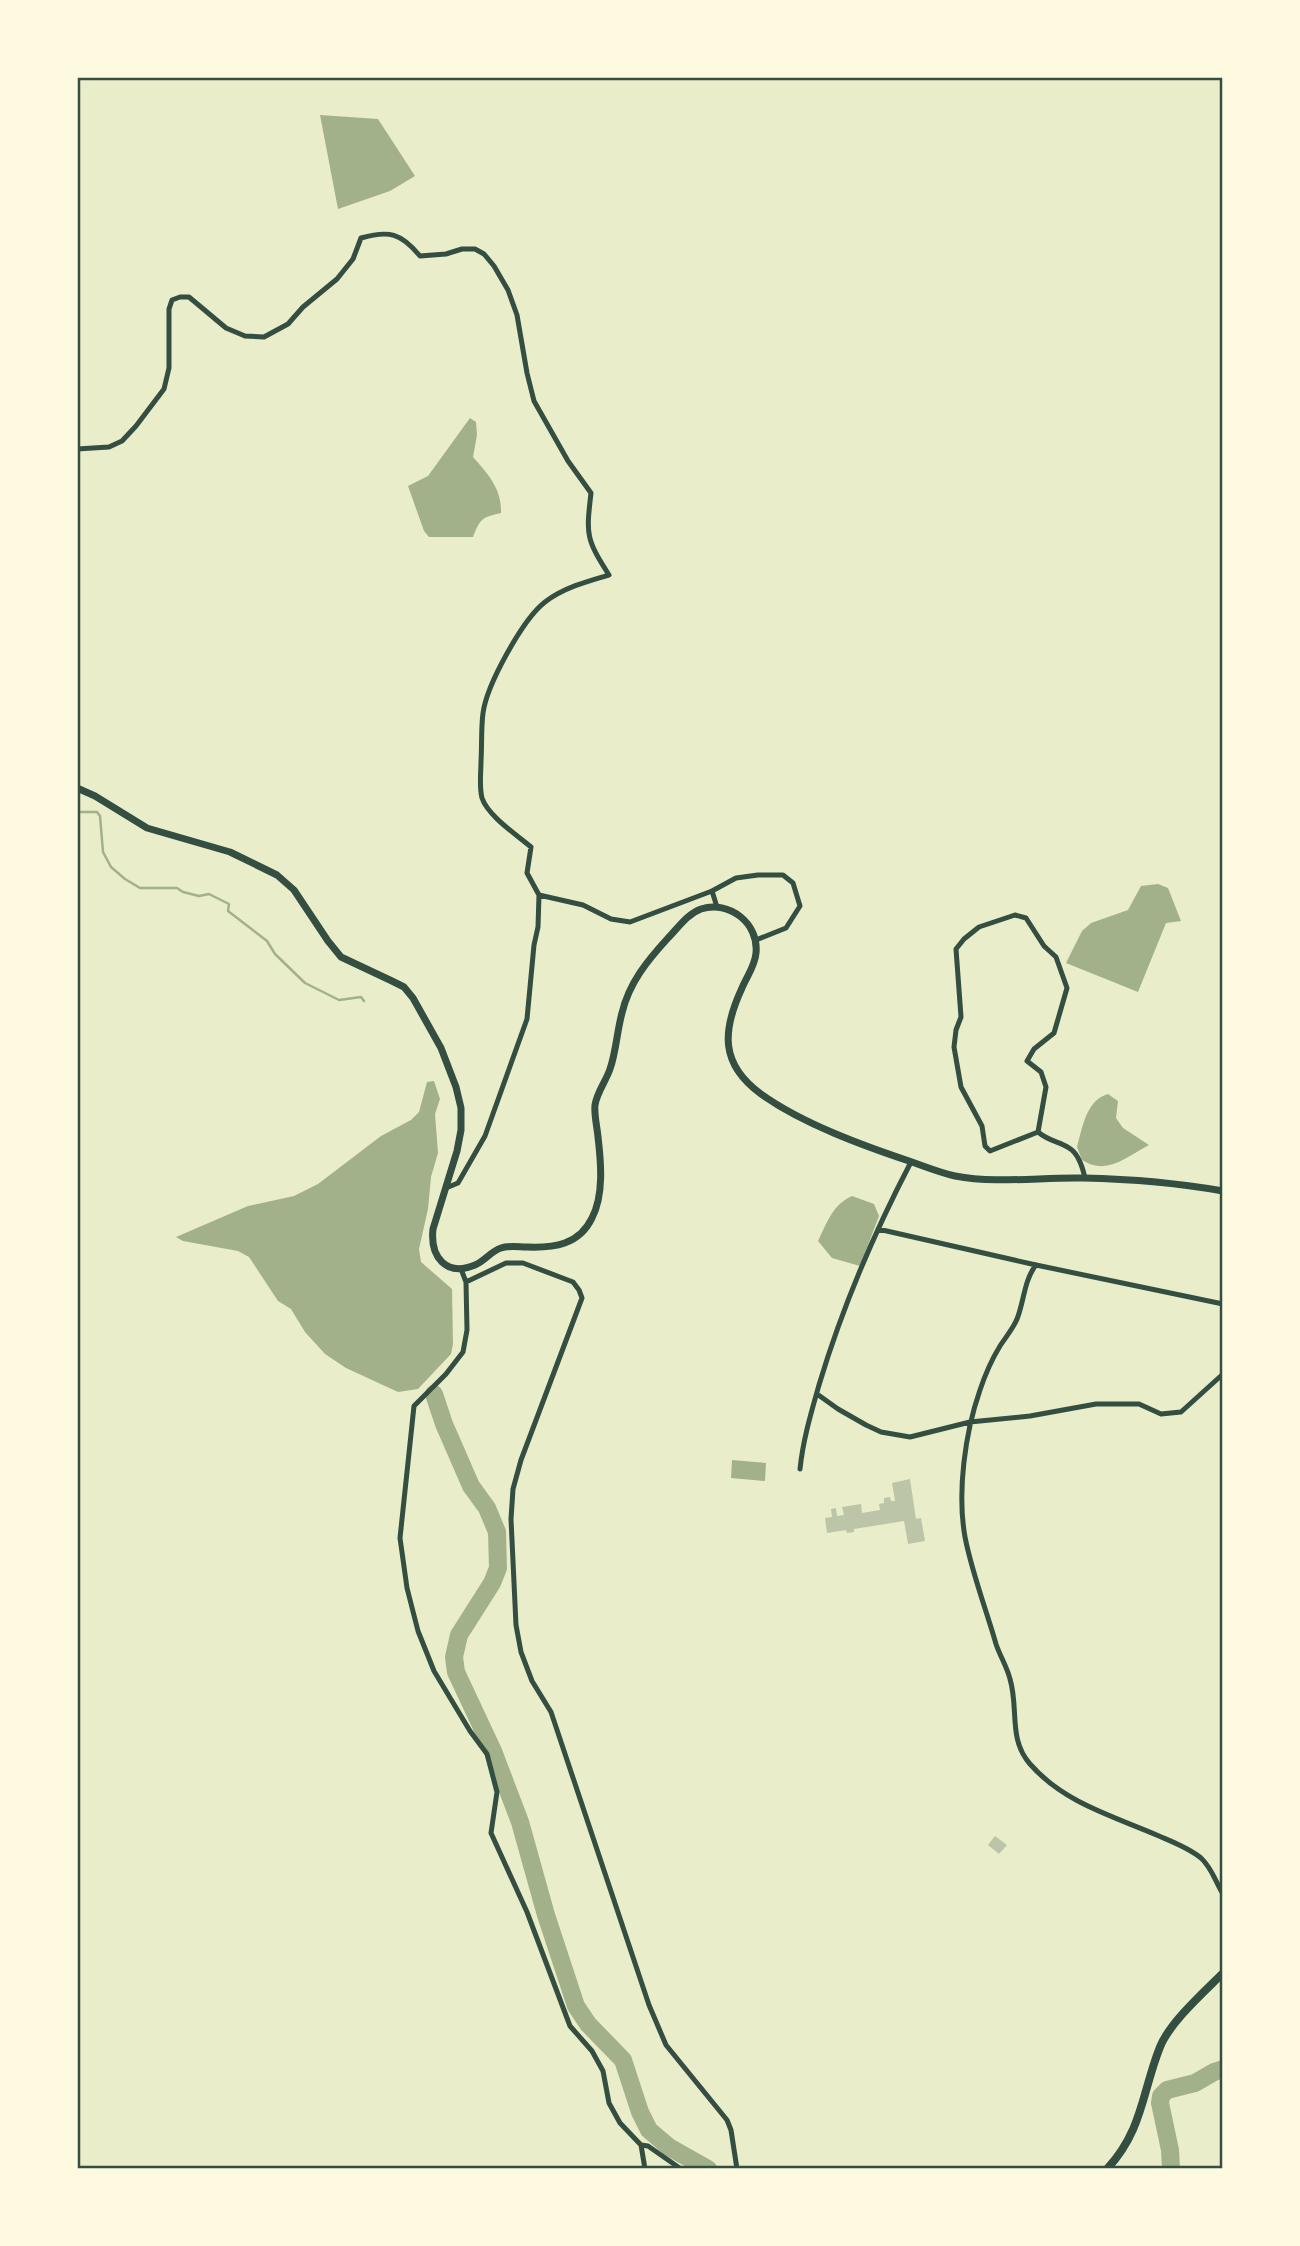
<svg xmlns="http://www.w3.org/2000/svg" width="1300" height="2246" font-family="Cabin,sans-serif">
<rect width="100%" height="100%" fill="#e9edc9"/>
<!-- water -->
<path fill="#a3b18a" d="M320 115 378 119 415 176 390 191 338 209Z
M470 418 476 422 477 435 473 457C488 474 502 489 501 513 482 517 480 519 473 537H429L424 531 408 486 428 476Z
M1158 884 1168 888 1181 921 1166 923 1138 992 1066 963 1082 931 1091 923 1128 910 1141 886Z
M434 1081 440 1099 435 1114 438 1153 431 1177 428 1209 419 1249 421 1262 452 1289 453 1344 451 1354 418 1389 398 1392 346 1368 325 1354 305 1332 291 1309 278 1301 249 1257 238 1251 183 1241 176 1237 248 1206 294 1196 318 1184 381 1136 411 1120 419 1112 427 1082Z
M1108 1094 1118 1101 1116 1118 1123 1128 1149 1145C1126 1157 1107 1176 1082 1160L1077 1147C1082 1129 1086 1100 1108 1094Z
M852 1196 874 1204 879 1216 860 1266 832 1258 818 1241C827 1223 832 1205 852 1196Z
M732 1460 766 1463 765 1481 731 1478Z"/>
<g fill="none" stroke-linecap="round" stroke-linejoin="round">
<!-- stream -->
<path stroke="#a3b18a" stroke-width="2.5" d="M77 812H97L100 816 103 852 111 867 125 879 140 888H177L183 892 199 896 209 894 229 904 228 911 267 941 275 954 305 983 339 1000 361 997 364 1001"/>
<!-- river -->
<path stroke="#a3b18a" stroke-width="18" d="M434 1394 444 1424 471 1486 487 1508 497 1532 498 1568 492 1583 459 1635 454 1657 456 1672 493 1751 520 1822 546 1915 576 2006 588 2024 623 2060 640 2112 649 2130 669 2147 708 2169
M1171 2169 1170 2150 1160 2103 1161 2096 1167 2090 1195 2083 1214 2072 1223 2069"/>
</g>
<!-- building -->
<path fill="#bcc5a7" d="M910 1479 916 1519 921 1518 925 1541 908 1544 904 1521 854 1529V1532L847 1533 846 1530 827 1533 825 1518 832 1517 831 1509 836 1508 837 1516 844 1515 842 1507 861 1504 862 1513 880 1510 879 1504 884 1503V1498L890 1497 891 1501H895L892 1483Z
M995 1836 1007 1845 999 1854 988 1845Z"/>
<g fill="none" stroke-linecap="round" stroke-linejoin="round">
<!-- minor -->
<path stroke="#344e41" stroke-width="5" d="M77 449 109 447 122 441 136 426 164 389 169 368V309L172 300 180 297H189L226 328 245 336 264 337 288 324 303 307 337 279 353 259 361 238C389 230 401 233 420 256L446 254 462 249H475L484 254 494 266 508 290 517 315 527 373 534 401 568 461 591 493C586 535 586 539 609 575 588 581 563 588 545 602 523 619 487 684 483 713 481 728 482 745 481 761 481 773 479 787 482 798 488 816 517 835 531 847L527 873 539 895 538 927 534 945 527 1019 485 1136 458 1183 446 1188
M712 891 717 907
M539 895 583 905 611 919 630 922 712 891 736 878 758 875H783L793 883 800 906 786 928 756 940
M1038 1132 990 1151 985 1146 982 1126 961 1087 954 1047 956 1030 961 1017 956 949 964 939 979 927 1015 915 1026 918 1044 946 1056 957 1067 988 1054 1033 1034 1049 1027 1061 1041 1072 1046 1087 1038 1132C1050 1142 1059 1141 1069 1148 1078 1153 1083 1169 1085 1178
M878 1229 1036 1265 1223 1304
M1036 1265C1024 1280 1024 1302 1017 1319 1013 1329 1005 1338 1000 1346 992 1359 985 1375 980 1390 965 1433 957 1492 965 1537 972 1573 986 1609 996 1644 1000 1656 1007 1667 1010 1679 1019 1709 1008 1739 1030 1764 1064 1803 1113 1816 1159 1836 1173 1842 1189 1848 1201 1858 1212 1868 1215 1881 1223 1894
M461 1269 466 1282 467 1330 463 1352 446 1374 414 1406 400 1538 407 1588 418 1631 434 1671 470 1731 487 1754 497 1792 491 1833 527 1912 570 2026 592 2051 603 2071 609 2103 620 2123 641 2145 648 2146 681 2169
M466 1282 506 1263H523L573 1282 579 1290 582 1298 521 1460 513 1489 511 1519 516 1625 521 1652 532 1681 551 1712 649 2005 666 2045 727 2120 731 2130 737 2169
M817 1394 838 1409 866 1425 881 1432 910 1437 970 1422 1030 1416 1096 1404H1139L1161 1414 1181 1412 1223 1374
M800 1469C803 1440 811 1413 819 1385 842 1308 874 1233 911 1162
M641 2145 645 2169"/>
<!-- secondary -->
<path stroke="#344e41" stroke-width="7" d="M77 788 95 796 147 828 230 852 277 875 294 890 328 941 341 957 392 981 404 987 413 998 441 1048 456 1087 461 1108V1130L457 1151 433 1229C430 1257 446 1277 475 1265 485 1261 491 1251 501 1248 509 1245 519 1247 527 1247 554 1248 579 1245 592 1218 604 1195 601 1162 598 1137 597 1126 594 1115 595 1105 597 1092 606 1081 610 1069 616 1052 617 1031 622 1013 629 983 647 961 668 938 678 928 687 914 701 909 729 900 759 923 756 953 755 966 747 976 742 988 722 1031 720 1064 761 1094 803 1124 864 1146 912 1162 926 1167 941 1173 955 1176 996 1184 1041 1177 1083 1178 1129 1179 1178 1183 1223 1191"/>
<!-- primary -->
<path stroke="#344e41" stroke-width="8" d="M1107 2169C1143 2130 1142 2092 1160 2047 1170 2022 1204 1992 1223 1973"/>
</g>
<!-- border -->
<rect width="1300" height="2246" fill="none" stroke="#fefae0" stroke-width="158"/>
<rect x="79" y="79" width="1142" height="2088" fill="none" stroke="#344e41" stroke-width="2.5"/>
</svg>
